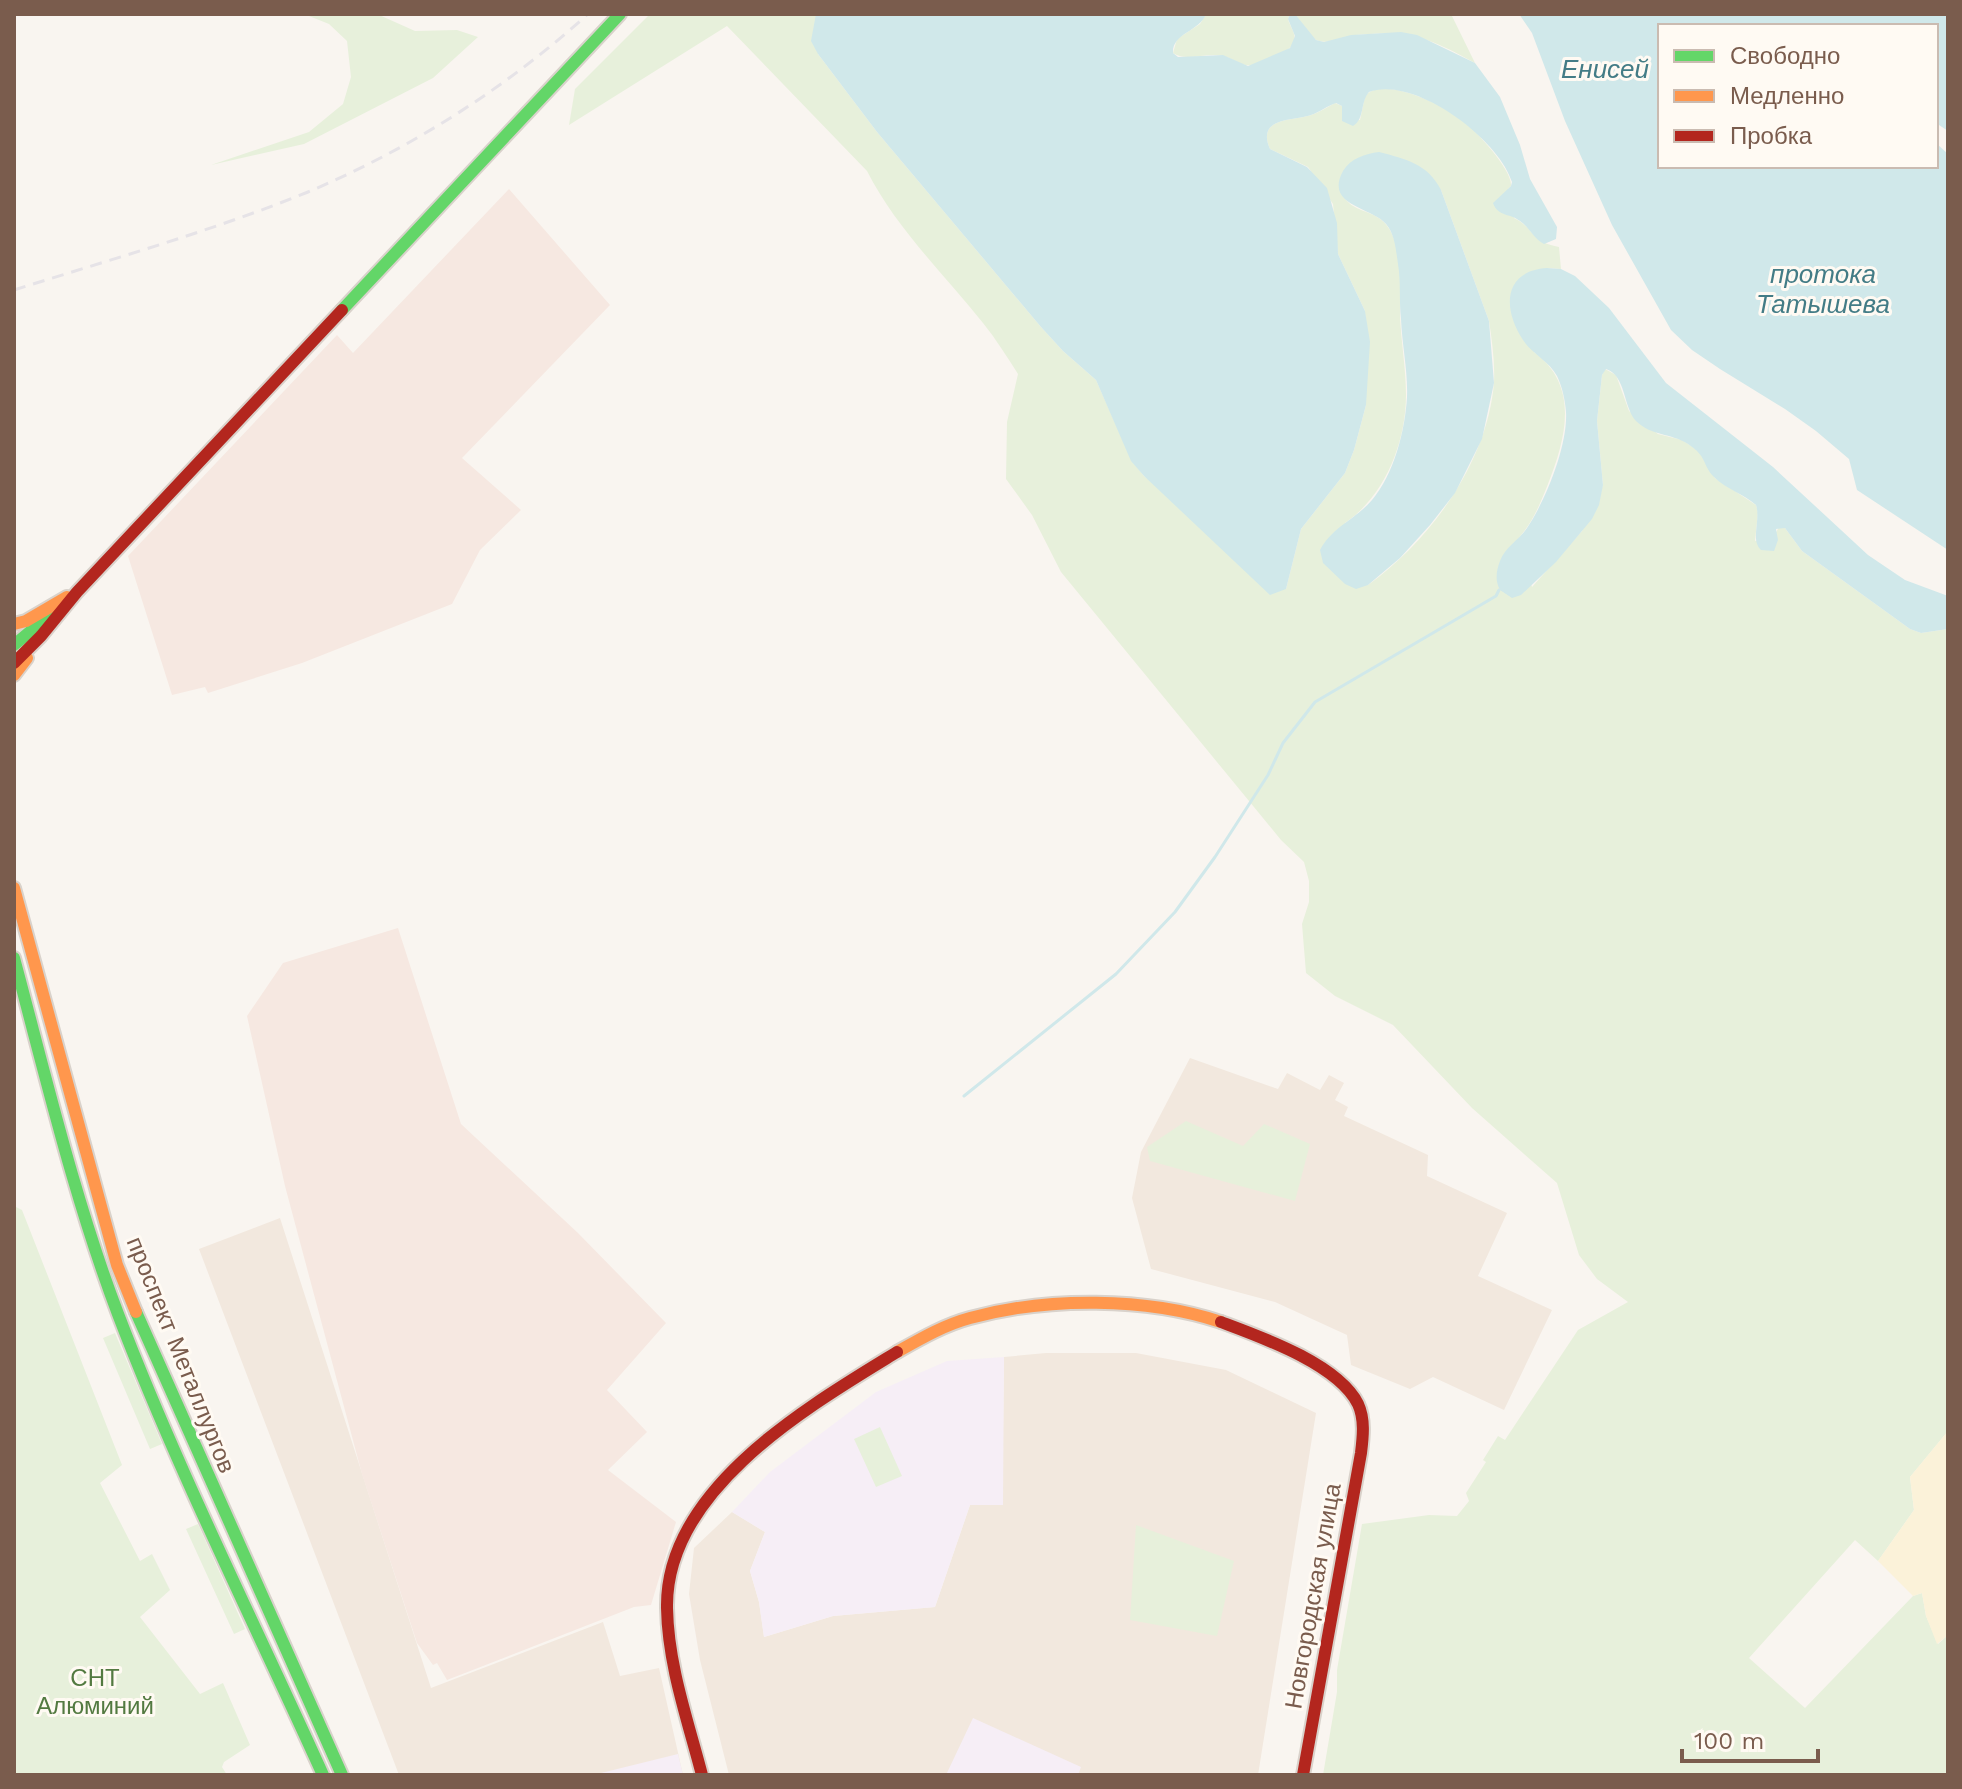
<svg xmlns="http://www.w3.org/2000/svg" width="1962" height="1789" font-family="'Work Sans',sans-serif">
<rect width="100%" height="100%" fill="#f9f5f0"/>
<!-- residential -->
<path fill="#f2e8de" d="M1190 1058 1278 1089 1287 1073 1320 1090 1329 1075 1344 1083 1335 1100 1348 1107 1344 1116 1428 1155 1427 1176 1507 1213 1478 1276 1552 1310 1504 1410 1433 1377 1410 1389 1351 1365 1347 1335 1275 1302 1151 1269 1132 1198 1141 1152Z
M280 1218 431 1688 603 1622 620 1676 659 1668 683 1775H399L199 1249Z
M1046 1353H1136L1226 1370 1316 1413 1258 1775H729L700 1660 689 1594 694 1548 732 1512 765 1532 750 1571 759 1602 764 1637 833 1616 935 1607 970 1505 1002 1504 1004 1357Z"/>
<!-- commercial -->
<path fill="#f6e8e1" d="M509 189 610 305 462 458 521 510 480 550 452 604 302 663 208 693 205 687 172 695 128 556 337 335 353 353Z
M398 928 461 1124 578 1233 666 1323 607 1390 647 1432 608 1470 676 1522 651 1605 634 1607 447 1680 437 1663 433 1665 417 1643 362 1474 285 1186 247 1016 283 963Z"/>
<!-- education -->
<path fill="#f6eef6" d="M1004 1357 1003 1505H970L935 1607 833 1616 764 1637 759 1602 750 1571 765 1532 732 1512 770 1472 876 1392 947 1361Z
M973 1718 1081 1767 1078 1775H946Z
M678 1754 683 1775H593Z"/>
<!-- green -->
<path fill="#e7f0db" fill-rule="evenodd" d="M304 14H377L415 31 457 30 478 37 433 78 304 144 211 165 309 132 343 104 351 77 347 41 329 24Z
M650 14H816L818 54 877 132 1041 327 1063 351 1096 380 1132 461 1144 476 1286 589 1301 529 1345 473 1354 450 1366 405 1365 311 1338 254 1333 204 1308 167 1270 149C1256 117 1293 121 1311 115 1320 112 1327 107 1335 103L1342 106V121L1360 120 1365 96C1382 75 1443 105 1461 118 1474 129 1513 170 1511 186L1508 189 1514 218C1536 229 1529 241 1559 247L1561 269 1547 268 1534 352C1580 386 1566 438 1548 484 1540 504 1533 522 1518 539L1532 587 1582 531 1603 485 1597 421 1602 375 1605 369 1616 375 1629 411 1658 434 1682 440 1696 449 1702 455 1715 478 1756 505 1758 512 1755 541 1775 534 1779 527 1785 528 1802 551 1910 629 1921 633 1948 629V1431L1910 1477 1914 1510 1878 1561 1855 1540 1749 1658 1805 1708 1913 1596 1922 1593 1926 1616 1938 1644 1948 1635V1775H1323L1337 1692V1670L1362 1524 1429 1515 1457 1516 1469 1501 1466 1493 1486 1462 1483 1460 1498 1436 1505 1440 1578 1330 1628 1302 1597 1279 1579 1255 1557 1183 1472 1108 1393 1025 1335 996 1306 973 1302 924 1309 902V881L1304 862 1281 840 1061 572 1032 515 1006 479 1007 422 1018 374C1007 357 996 339 983 323 943 273 896 228 867 171L727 26 569 125 575 89ZM1340 183 1441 190 1489 321C1492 341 1495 362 1494 382 1488 461 1431 540 1368 585L1345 523C1385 496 1406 442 1406 395 1406 368 1401 342 1400 315 1400 289 1403 254 1390 230 1377 205 1343 217 1340 183Z
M1206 14H1290L1288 19C1290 27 1297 34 1294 43 1290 52 1254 68 1245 65 1234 62 1228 55 1216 55 1202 54 1184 61 1173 53L1177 39 1200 24Z
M1294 14H1451L1475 63C1428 37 1409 30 1356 35 1344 36 1331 44 1319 41 1308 38 1302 22 1294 14Z
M1186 1121 1243 1146 1264 1124 1310 1144 1295 1201 1150 1161 1147 1147Z
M14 1206 22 1210 122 1465 100 1483 140 1561 152 1554 170 1590 140 1617 200 1694 223 1683 250 1745 224 1762 222 1767 227 1775H14Z
M115 1333 162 1444 150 1449 103 1338Z
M880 1427 902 1476 876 1487 854 1439Z
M198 1524 245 1629 234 1634 186 1529Z
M1136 1525 1234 1561 1217 1636 1130 1620Z"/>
<!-- sand -->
<path fill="#fbf2d9" d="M1948 1431V1635L1937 1644 1926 1616 1922 1593 1913 1596 1878 1561 1914 1510 1910 1477Z"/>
<!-- water -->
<path fill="#d0e8ea" d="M816 14H1206C1199 32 1172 33 1173 53L1178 57 1223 55 1248 66 1290 48 1295 36 1288 19 1290 14H1295L1316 40 1324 42 1351 35 1401 32 1417 35 1475 63 1500 97 1520 145 1530 179 1557 227 1556 239 1544 244C1533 238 1530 228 1520 221 1510 213 1498 217 1493 203L1511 186 1512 182C1499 139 1414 75 1369 92 1360 102 1365 119 1353 126L1342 121V106L1336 103C1327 106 1320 112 1311 115 1293 121 1256 117 1270 149L1307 167 1327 188 1337 223 1338 254 1365 311 1370 342 1366 405 1354 450 1345 473 1301 529 1286 589 1270 595 1144 476 1131 461 1096 380 1063 351 1041 327 877 132 818 54 811 41Z
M1519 14H1948V131L1936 123V26H1660V166H1936V143L1948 154V550L1857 490 1849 459 1816 431 1785 409 1720 369 1692 350 1671 330 1612 225 1565 121 1532 33Z
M1379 152C1406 159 1428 164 1441 190L1489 321 1494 383 1482 439 1455 493 1430 525 1400 558 1368 585 1356 589 1345 584 1323 563 1320 550C1332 527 1356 519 1372 500 1394 474 1405 431 1407 397 1408 371 1402 345 1401 319 1399 301 1401 282 1398 264 1396 251 1395 234 1386 224 1372 207 1324 206 1343 171 1351 158 1365 154 1379 152Z
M1547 268 1561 269 1575 276 1609 308 1666 383 1773 467 1868 555 1905 580 1948 596V629L1921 633 1910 629 1802 551 1785 528 1776 529 1778 540 1774 551 1761 550C1750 540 1761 520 1756 505 1744 494 1726 489 1714 477 1702 465 1708 457 1688 444 1671 433 1651 436 1636 421 1623 407 1626 375 1606 369L1602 375 1597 421 1603 485 1599 505 1592 519 1556 562 1521 595 1512 598 1500 590C1495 581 1496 571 1500 561 1505 547 1519 540 1527 528 1546 500 1568 445 1566 412 1565 400 1562 386 1557 376 1549 361 1532 354 1523 340 1503 310 1502 271 1547 268Z"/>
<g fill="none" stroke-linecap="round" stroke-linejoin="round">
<!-- stream -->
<path stroke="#d0e8ea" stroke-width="3" d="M964 1096 1116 974 1175 912 1215 857 1268 775 1283 743 1315 702 1496 596 1499 590"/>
<!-- fast casing -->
<g stroke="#d9d2cb" stroke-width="16">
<path id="fast" d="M342 310 620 14
M14 645 50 615
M14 958C46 1077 74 1198 118 1314 178 1471 254 1622 323 1775
M136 1312 342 1775"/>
</g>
<!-- slow casing -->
<g stroke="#d9d2cb" stroke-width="16">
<path id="slow" d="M14 624 26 621 67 597
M14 675 27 658
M14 888 117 1265 136 1312
M897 1352C920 1339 944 1325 970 1318 1047 1297 1146 1297 1221 1322"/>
</g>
<!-- jam casing -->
<g stroke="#d9d2cb" stroke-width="16">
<path id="jam" d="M14 663 41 636 77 592 342 310
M1221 1322C1261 1337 1338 1364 1358 1404 1365 1419 1363 1437 1361 1453L1303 1775
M702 1775C688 1721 668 1665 667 1608 665 1489 809 1406 897 1352"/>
</g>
<!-- fast -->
<use href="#fast" stroke="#63d668" stroke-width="12"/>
<!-- slow -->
<use href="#slow" stroke="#ff974d" stroke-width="12"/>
<!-- jam -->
<use href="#jam" stroke="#b3261e" stroke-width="12"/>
<!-- rail -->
<path stroke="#e6e3e7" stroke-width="3" stroke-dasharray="12 8" stroke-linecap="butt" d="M14 290C112 259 212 231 308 192 410 149 506 88 588 14"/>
</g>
<g text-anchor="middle" stroke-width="6" stroke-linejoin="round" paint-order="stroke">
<!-- street labels -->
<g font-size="24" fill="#7a5c4d" stroke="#fffaf3">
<text transform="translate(181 1355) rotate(68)" y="8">проспект Металлургов</text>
<text transform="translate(1313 1596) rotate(-80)" y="8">Новгородская улица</text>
</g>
<!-- park labels -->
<g font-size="24" fill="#537a41" stroke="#fffaf3">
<text x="95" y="1686">СНТ<tspan x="95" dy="28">Алюминий</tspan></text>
</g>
<!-- water labels -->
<g font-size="26" font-style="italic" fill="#437c86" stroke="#fffaf3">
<text x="1605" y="78">Енисей</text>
<text x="1823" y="283">протока<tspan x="1823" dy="30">Татышева</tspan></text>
</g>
</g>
<!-- border -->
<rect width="1962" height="1789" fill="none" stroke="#7a5c4d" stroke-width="32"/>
<!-- legend -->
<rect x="1658" y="24" width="280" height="144" fill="#fffaf3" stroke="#cabbb1" stroke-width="2"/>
<rect x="1674" y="50" width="40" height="12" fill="#63d668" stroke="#cabbb1" stroke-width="2"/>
<text x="1730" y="64" font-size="24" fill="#7a5c4d">Свободно</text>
<rect x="1674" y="90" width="40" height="12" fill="#ff974d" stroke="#cabbb1" stroke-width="2"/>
<text x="1730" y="104" font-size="24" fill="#7a5c4d">Медленно</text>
<rect x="1674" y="130" width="40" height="12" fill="#b3261e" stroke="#cabbb1" stroke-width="2"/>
<text x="1730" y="144" font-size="24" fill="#7a5c4d">Пробка</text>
<!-- scale -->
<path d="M1682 1749v12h136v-12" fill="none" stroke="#7a5c4d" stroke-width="4"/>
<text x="1694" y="1749" font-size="24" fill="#7a5c4d" stroke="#fffaf3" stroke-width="6" paint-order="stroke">100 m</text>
</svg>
